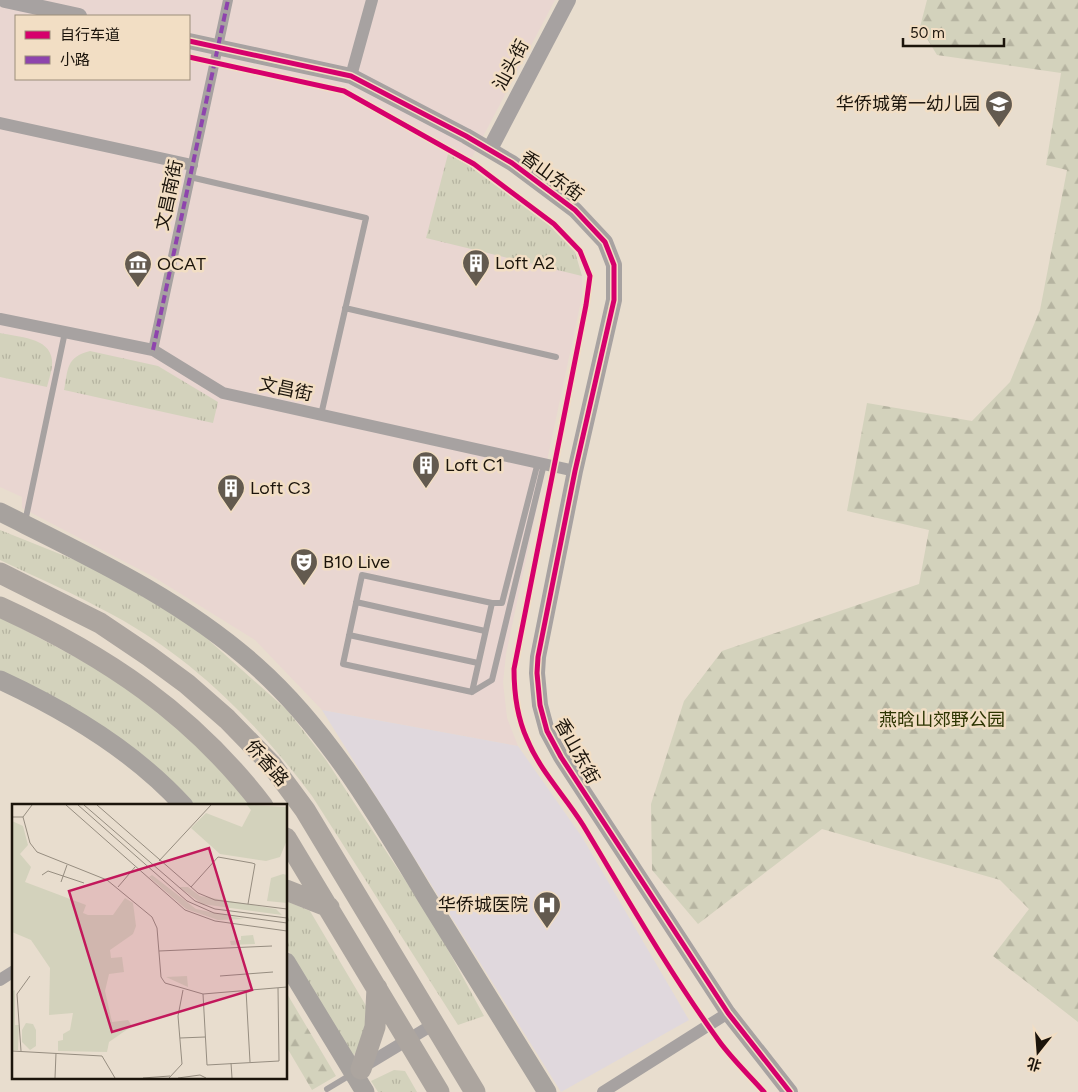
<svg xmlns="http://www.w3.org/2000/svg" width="1078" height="1092" font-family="Figtree,'Noto Sans SC',sans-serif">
<defs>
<pattern id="grass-tufts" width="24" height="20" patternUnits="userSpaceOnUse" patternTransform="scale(1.25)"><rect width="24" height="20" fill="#d3d2bc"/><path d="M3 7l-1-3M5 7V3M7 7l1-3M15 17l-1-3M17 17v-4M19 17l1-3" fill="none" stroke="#b5b3a0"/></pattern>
<pattern id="forest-firs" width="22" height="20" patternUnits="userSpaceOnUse" patternTransform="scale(1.25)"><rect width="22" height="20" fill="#d3d2bc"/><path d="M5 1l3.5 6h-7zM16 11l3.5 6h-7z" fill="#b5b3a0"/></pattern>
</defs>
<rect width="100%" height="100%" fill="#e8ddce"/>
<!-- commercial -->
<path fill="#e9d6d1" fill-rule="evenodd" d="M0 0H555L468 165 550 226 575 252 582 276V296L506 654 503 683 507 718 518 746 322 710 255 640 152 576 22 508V497L0 487ZM16 16H189V79H16Z"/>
<!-- medical -->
<path fill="#e0d8dd" d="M322 710 518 746 582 837 689 1020 561 1092Z"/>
<!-- grass -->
<path fill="url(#grass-tufts)" d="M448 154 468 165 550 226 575 252 582 276 426 238Z
M0 333C17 337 50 337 52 360 53 368 49 379 47 387L0 377Z
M90 351 158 366 218 402 213 423 64 390C68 369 66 357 90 351Z
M0 530 90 566 148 596 203 635 288 711 326 760 434 924 484 1016 458 1025 312 796C258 724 193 658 113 615 77 595 38 578 0 560Z
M0 617 113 677 192 738 252 806H191L48 694 0 671Z
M286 901 310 911 365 1004 369 1015 359 1048 353 1056 286 947Z
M394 1070 405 1071 417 1092H378L371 1081Z"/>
<!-- forest -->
<path fill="url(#forest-firs)" d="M927 0H1078V1022L993 956 1029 909 1000 880 822 829 698 924 652 870 651 804 684 701 722 651 919 584 929 530 847 511 867 403 972 421 1010 382 1040 310 1067 170 1046 165 1061 73 937 55 920 27Z
M286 992 336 1076 312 1090 286 1046Z"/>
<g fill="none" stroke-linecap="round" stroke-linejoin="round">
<!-- service -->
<path stroke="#a7a2a1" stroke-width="6" d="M190 177 366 218 321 415
M345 308 556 357
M25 522 65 332
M356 602 485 631
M492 603 472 692 343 664 362 575 492 603H502L538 462
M349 635 478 663
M472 692 492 680 544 464
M327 1089 352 1074"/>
<!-- pedestrian -->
<path stroke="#a7a2a1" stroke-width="10" d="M153 350 228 0"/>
<!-- minor -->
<path stroke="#a7a2a1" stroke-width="12" d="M351 76 372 0
M0 123 192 165
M0 319 153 350 223 393 575 471
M0 980 14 971
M361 1068 434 1024
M603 1092 728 1013"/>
<!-- tertiary -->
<path stroke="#a7a2a1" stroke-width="16" d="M5 0 79 16
M189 41 351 76 466 136 512 163 575 210 605 242 614 265V300L575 471 538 657 537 673 540 705 547 731 561 757 728 1013 790 1092
M490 149 568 0"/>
<!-- secondary -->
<path stroke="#a7a29e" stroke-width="19" d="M0 512C90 557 181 599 256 666 327 729 376 813 424 893 465 959 506 1026 547 1092
M0 680C65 710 135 752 184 806
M286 962 365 1092"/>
<!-- primary -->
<path stroke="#aca59f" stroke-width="21" d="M0 573 100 623 149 656 187 684 227 719 271 764 305 810 475 1092
M0 607C105 655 192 713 263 806
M286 838 439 1092
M286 890 329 907
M361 1069 375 1027 377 988"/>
<!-- quiet -->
<path stroke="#8e44ad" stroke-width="4" stroke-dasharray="8 4" stroke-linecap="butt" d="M153 350 228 0"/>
<!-- cycleway casing -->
<g stroke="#f2dec4" stroke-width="8">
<path id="cycleway" d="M189 41 351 76 466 136 512 163 575 210 605 242 614 265V300L575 471 538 657 537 673 540 705 547 731 561 757 728 1013 790 1092
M189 57 344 91 474 164 554 224 580 251 590 276 586 305 514 669C514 693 517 717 527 739 540 771 565 796 583 825 627 898 669 972 719 1041 732 1059 749 1075 764 1092"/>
</g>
<!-- cycleway -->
<use href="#cycleway" stroke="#d6006c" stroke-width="5"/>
</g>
<!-- icons -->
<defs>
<g id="school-pin" transform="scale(1.4375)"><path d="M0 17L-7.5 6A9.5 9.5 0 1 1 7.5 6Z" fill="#635a4f" stroke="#f2dec4"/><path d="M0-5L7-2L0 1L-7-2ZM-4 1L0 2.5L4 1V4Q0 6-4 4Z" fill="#fff"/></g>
<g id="building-pin" transform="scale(1.4375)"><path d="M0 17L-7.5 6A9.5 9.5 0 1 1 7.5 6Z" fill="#635a4f" stroke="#f2dec4"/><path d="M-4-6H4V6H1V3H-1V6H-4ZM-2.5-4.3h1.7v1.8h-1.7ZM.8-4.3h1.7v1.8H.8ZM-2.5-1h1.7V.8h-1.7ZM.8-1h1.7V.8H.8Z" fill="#fff"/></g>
<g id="museum-pin" transform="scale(1.4375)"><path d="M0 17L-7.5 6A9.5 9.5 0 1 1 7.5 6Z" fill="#635a4f" stroke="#f2dec4"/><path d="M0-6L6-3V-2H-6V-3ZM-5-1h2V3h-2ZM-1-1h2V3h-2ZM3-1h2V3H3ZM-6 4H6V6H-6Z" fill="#fff"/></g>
<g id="theatre-pin" transform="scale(1.4375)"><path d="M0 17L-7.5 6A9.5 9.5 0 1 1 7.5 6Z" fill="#635a4f" stroke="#f2dec4"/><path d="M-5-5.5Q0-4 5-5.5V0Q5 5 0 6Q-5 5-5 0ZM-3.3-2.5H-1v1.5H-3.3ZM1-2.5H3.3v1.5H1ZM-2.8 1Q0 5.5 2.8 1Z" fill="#fff"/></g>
<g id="hospital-pin" transform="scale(1.4375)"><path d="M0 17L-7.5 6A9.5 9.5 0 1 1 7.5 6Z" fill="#635a4f" stroke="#f2dec4"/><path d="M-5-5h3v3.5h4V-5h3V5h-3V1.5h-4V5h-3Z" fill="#fff"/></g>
</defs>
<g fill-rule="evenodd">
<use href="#school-pin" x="999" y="104"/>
<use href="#building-pin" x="476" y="263"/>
<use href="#museum-pin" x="138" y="264"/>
<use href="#building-pin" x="426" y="465"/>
<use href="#building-pin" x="231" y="488"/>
<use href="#theatre-pin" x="304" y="562"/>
<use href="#hospital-pin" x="547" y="905"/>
</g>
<g text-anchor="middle" stroke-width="5" stroke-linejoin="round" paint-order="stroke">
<!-- street labels -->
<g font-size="18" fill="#1b140b" stroke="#f2dec4">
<text transform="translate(511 65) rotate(-62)" y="6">汕头街</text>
<text transform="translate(552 176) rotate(36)" y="6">香山东街</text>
<text transform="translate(169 195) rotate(-78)" y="6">文昌南街</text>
<text transform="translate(286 389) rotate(12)" y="6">文昌街</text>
<text transform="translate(577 751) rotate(61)" y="6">香山东街</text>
<text transform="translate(267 763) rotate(49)" y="6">侨香路</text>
</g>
<!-- poi labels -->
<g font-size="18" fill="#1b140b" stroke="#f2dec4" text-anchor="start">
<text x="980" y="110" text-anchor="end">华侨城第一幼儿园</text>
<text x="495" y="269">Loft A2</text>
<text x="157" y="270">OCAT</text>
<text x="445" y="471">Loft C1</text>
<text x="250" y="494">Loft C3</text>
<text x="323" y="568">B10 Live</text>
<text x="528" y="911" text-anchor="end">华侨城医院</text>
</g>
<!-- park labels -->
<g font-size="18" fill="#2c3400" stroke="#f2dec4">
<text x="942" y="726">燕晗山郊野公园</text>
</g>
</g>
<!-- overview -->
<g transform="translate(12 804)">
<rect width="275" height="275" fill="#e8ddce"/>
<path d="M140 71 184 105 232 115 206 116 174 105 137 73ZM167 83H176L188 92 264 105 270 111 190 100ZM241 131 243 140 219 141 218 137 229 136V132ZM175 172 176 183 154 173Z" fill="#d3d2bc"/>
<path d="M235 1 275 3V36L268 53 254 57 208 50 179 24 194 9 230 23 239 6ZM0 17 11 22 16 41 8 50 19 63 13 78 74 101 71 109 76 111H101L113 94 121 99 124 122 121 130 98 146 99 154 110 153 112 168 97 170 93 187 100 218 116 216 120 222 97 238 95 248 46 247V237L51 236V230L58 226 61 209 37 211 38 164 19 136 0 128Z" fill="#d3d2bc"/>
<path d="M271 70 275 71V99L255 97 259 74ZM3 186V221H7L6 246H0V187ZM14 219 21 220 24 226V242L18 246 10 238V226Z" fill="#d3d2bc"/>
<path fill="none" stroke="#968d80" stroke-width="1" d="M54 1 173 106 203 117 275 127M66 1 175 97 202 109 275 119M72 1 183 97 203 105 275 114M85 1 186 89 203 96 275 105M0 13H11L20 1M11 13 18 39 25 48 95 76 140 113 145 124 149 173 153 179 191 190 275 183M147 57 199 1M30 71 36 67 72 79M49 78 55 61M106 83 123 63M179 83 206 53 240 59 243 60 236 100M147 147 260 142M208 172 261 168M234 186 238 258M191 190 195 261 267 257 266 184M168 234 193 233M0 247 90 252 103 274M9 247 5 190 18 172M219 259 220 274M43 274 44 249M131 274 158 272M157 274 170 260 166 212 171 186M166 274 188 271 194 274"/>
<path fill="#c2185b" fill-opacity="0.15" stroke="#c2185b" stroke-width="2.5" d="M197 44 240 186 100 228 57 87Z"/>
<rect width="275" height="275" fill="none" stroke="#1b140b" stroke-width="2.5"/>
</g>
<!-- legend -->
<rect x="15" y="15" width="175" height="65" fill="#f2dec4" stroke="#9c8d7a"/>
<rect x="25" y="31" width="25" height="8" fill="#d6006c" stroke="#9c8d7a"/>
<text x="60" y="40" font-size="15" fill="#1b140b">自行车道</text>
<rect x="25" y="56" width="25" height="8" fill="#8e44ad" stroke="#9c8d7a"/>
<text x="60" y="65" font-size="15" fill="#1b140b">小路</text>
<!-- north arrow -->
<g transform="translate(1038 1052) rotate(197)" stroke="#f2dec4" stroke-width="4" paint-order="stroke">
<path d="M0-4L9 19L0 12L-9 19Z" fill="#1b140b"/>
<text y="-8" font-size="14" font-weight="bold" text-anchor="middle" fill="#1b140b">北</text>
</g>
<!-- scale -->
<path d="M903 38v8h101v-8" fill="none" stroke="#1b140b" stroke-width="2.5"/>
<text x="910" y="38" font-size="15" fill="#1b140b" stroke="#f2dec4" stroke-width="4" paint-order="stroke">50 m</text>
</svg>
